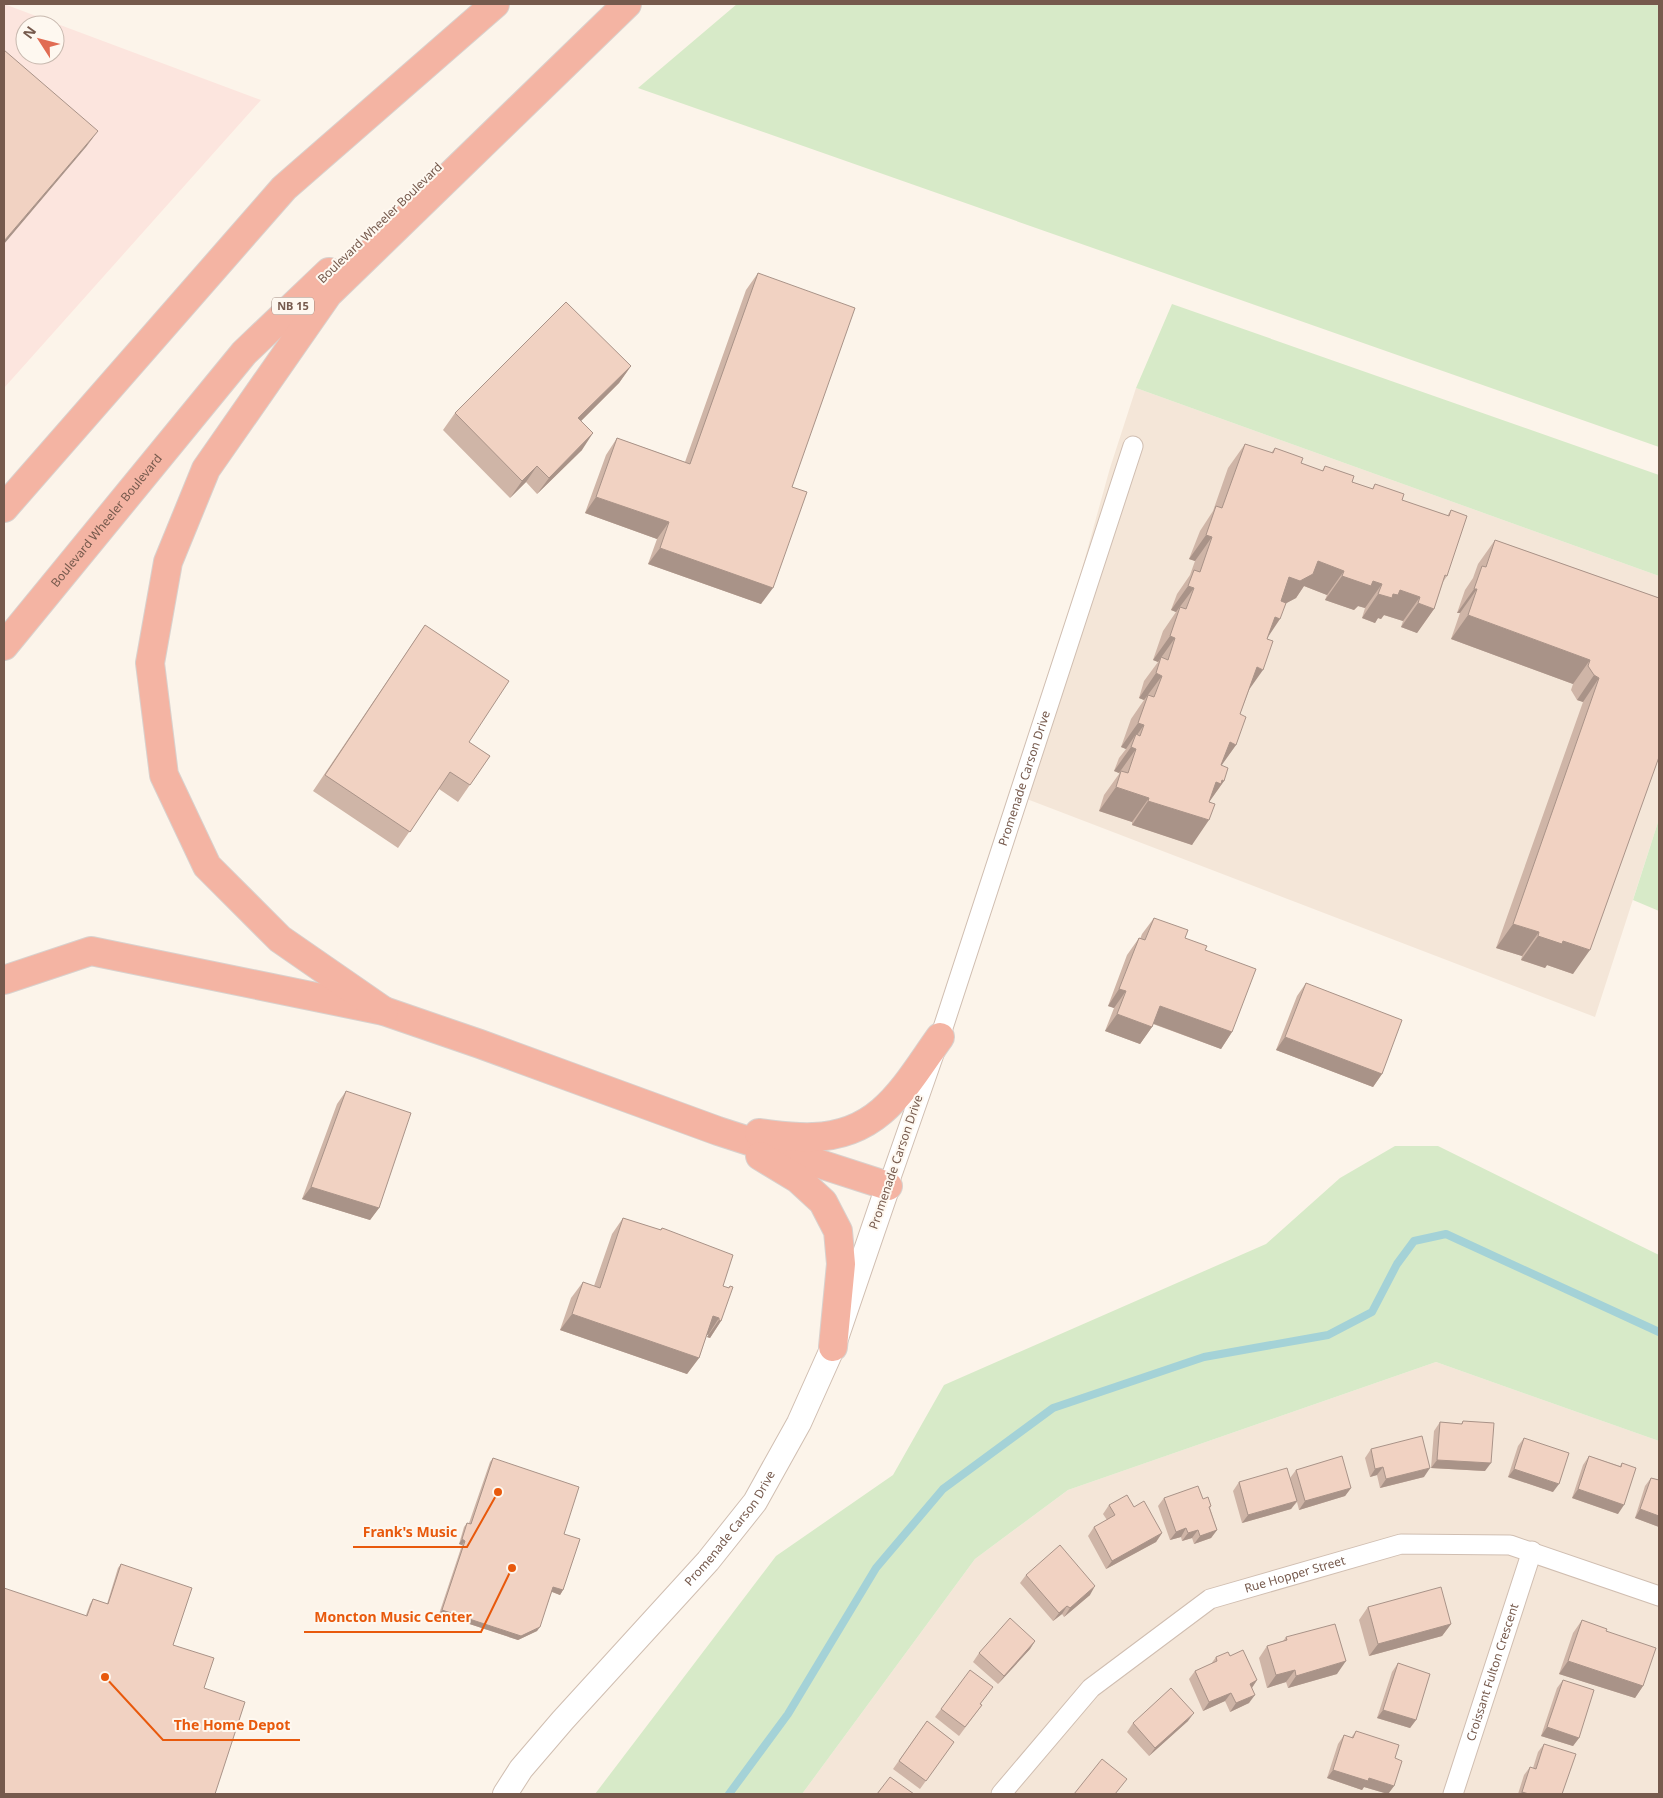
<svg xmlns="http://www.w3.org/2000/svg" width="1663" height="1798" font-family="'Noto Sans',sans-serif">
<rect width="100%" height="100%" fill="#fcf4ea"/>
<!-- residential -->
<path fill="#f4e6d8" d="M1136 388 1659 576V819L1595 1017 1019 796 1110 468Z
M1436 1362 1659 1441V1794H802L975 1559 1068 1490Z"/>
<!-- commercial -->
<path fill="#fce5de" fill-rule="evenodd" d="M4 4 261 100 4 388ZM25 25H55V55H25Z"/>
<!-- green -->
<path fill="#d7eac8" d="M737 4H1659V447L638 88Z
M1172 304 1659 475V576L1136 388Z
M1659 819V911L1633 900Z
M1395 1146H1438L1659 1255V1441L1436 1362 1068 1490 975 1559 802 1794H595L776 1556 893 1475 944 1385 1266 1244 1340 1178Z"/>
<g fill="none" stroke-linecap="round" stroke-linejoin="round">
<!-- stream -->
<path stroke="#a4d2d7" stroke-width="8" d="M729 1794 788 1714 876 1568 943 1489 1053 1408 1204 1357 1328 1335 1372 1312 1397 1264 1414 1241 1446 1234 1659 1332"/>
<!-- minor casing -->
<g stroke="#d0beb1" stroke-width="21">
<g id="minor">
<path id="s1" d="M888 1186 940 1037 1133 446"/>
<path id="s2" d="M1001 1794 1091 1688 1210 1599 1401 1544 1510 1545 1659 1596"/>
<path id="s3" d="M1453 1794 1532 1551"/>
</g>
</g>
<!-- tertiary casing -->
<g stroke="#d0beb1" stroke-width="26">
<g id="tertiary">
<path id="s4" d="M505 1794 521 1769 563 1720 708 1561 755 1502 799 1423 833 1347 888 1186"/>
</g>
</g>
<!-- motorway casing -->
<g stroke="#d9d1cd" stroke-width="30">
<g id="motorway">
<path d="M4 508 284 188 495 4"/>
<path id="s5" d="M4 646 244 353 329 272"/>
<path d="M4 980 91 951 384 1011 480 1044 718 1131 888 1186"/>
<path d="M384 1011 280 939 207 866 164 775 150 663 168 562 206 469 328 294 627 4"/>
<path d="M759 1133C777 1135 795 1138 813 1137 881 1135 905 1086 940 1037"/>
<path d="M760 1156 798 1179 823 1202 838 1231 841 1264 833 1347"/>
</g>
</g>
<!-- minor -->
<use href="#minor" stroke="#fff" stroke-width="19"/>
<!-- tertiary -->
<use href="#tertiary" stroke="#fff" stroke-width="24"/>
<!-- motorway -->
<use href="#motorway" stroke="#f4b4a3" stroke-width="28"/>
</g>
<!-- wall -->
<path fill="#cfb5a7" d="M758 273 792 487 761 604 648 564 657 539 585 513 606 455 617 438 685 462 746 290Z
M631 366 619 383 581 421 582 450 537 494 526 482 510 498 443 430 455 413Z
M1245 444 1271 453 1275 448 1301 463 1322 471 1325 466 1352 482 1372 489 1375 484 1402 500 1447 516 1451 510 1447 576 1443 582 1434 609 1417 633 1401 627 1403 621 1384 615 1381 619 1378 618 1375 623 1362 618 1365 608 1358 606 1354 610 1325 600 1327 595 1304 586 1296 598 1286 603 1268 636 1249 690 1240 714 1236 745 1221 765 1224 781 1209 802 1192 845 1132 825V822L1099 811 1104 795 1119 774V773L1114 771 1119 758 1126 749 1121 747 1131 719 1144 700 1139 698 1144 681 1158 662 1153 660 1163 631 1176 612 1171 610 1177 594 1190 575 1195 561 1189 559 1200 531 1213 511 1228 468Z
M1495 540 1659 598 1573 974 1547 965 1545 968 1521 960 1522 956 1496 948 1583 702 1577 700 1571 690 1573 684 1451 639 1460 613H1457L1465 590 1473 578 1478 564Z
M425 625 469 742 490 756 458 802 439 789 398 848 313 791Z
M1154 918 1185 938 1205 950 1232 1032 1221 1049 1153 1024 1152 1027 1140 1044 1105 1031 1114 1008 1108 1006 1127 955 1139 938 1140 939 1142 934Z
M1306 983 1382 1074 1373 1087 1276 1050 1297 996Z
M346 1091 379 1208 370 1220 302 1199 337 1104Z
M623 1218 660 1230 662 1228 723 1286 728 1288 730 1286 721 1321 710 1338 707 1337 708 1335 707 1334 699 1358 687 1374 560 1330 571 1298 583 1282 594 1286 612 1234Z
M1463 1421 1485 1471 1431 1468 1434 1431 1440 1422 1461 1424Z
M1524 1438 1553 1492 1508 1477 1518 1446Z
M1371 1449 1424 1477 1380 1488 1377 1475 1370 1477 1365 1458Z
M1589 1456 1620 1466 1622 1463 1618 1514 1572 1498 1583 1465Z
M493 1458 564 1534 563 1590 560 1595 552 1592 537 1631 518 1640 439 1614 462 1545 459 1544 464 1527 467 1523H469L490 1462Z
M1296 1470 1351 1488 1345 1496 1299 1510 1297 1502 1291 1509 1242 1523 1233 1491 1239 1482 1290 1478Z
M1651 1478 1659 1480V1527L1635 1518 1645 1486Z
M1164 1498 1203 1499 1211 1506 1210 1508 1217 1530 1211 1538 1194 1544 1192 1538 1182 1541 1181 1537 1170 1540 1158 1506Z
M1109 1505 1134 1507 1162 1533 1156 1542 1106 1569 1088 1536 1094 1527 1107 1520 1103 1514Z
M121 1564 173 1645 204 1688 86 1615 90 1604 93 1599 107 1604 118 1568Z
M1026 1575 1090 1595 1064 1617 1062 1614 1053 1621 1020 1583Z
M1368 1607 1451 1624 1442 1636 1369 1656 1359 1620Z
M1582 1620 1606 1631 1643 1686 1635 1698 1559 1674 1573 1633Z
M1286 1637 1337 1674 1288 1688 1286 1682 1267 1688 1259 1658 1267 1646 1283 1641Z
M1035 1641 1030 1649 998 1684 973 1662 979 1653Z
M1230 1656 1257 1680 1252 1688 1249 1703 1230 1712 1225 1701 1203 1711 1189 1679 1195 1671 1211 1664 1216 1657Z
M1398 1663 1416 1720 1410 1728 1377 1718 1392 1672Z
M1563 1680 1579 1738 1573 1746 1541 1736 1557 1688Z
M982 1705 959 1736 935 1717 941 1709Z
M927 1721 954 1742 920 1789 893 1769Z
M1188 1721 1149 1756 1127 1732 1133 1723Z
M1356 1731 1395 1758 1394 1786 1388 1794 1364 1787 1362 1790 1327 1778 1338 1744 1344 1735 1351 1738Z
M1544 1744 1562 1794H1518L1524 1775 1530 1767 1533 1768 1538 1752Z"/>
<!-- shaded-wall -->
<path fill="#a99388" d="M98 131 86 147 4 244V241Z
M631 366 619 383 567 435 578 418Z
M593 433 582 450 537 494 549 478Z
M537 466 526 482 510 498 522 481Z
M596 497 669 522 657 539 585 513Z
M1206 535 1212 537 1195 561 1189 559Z
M660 548 773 588 761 604 648 564Z
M1318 561 1344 571 1327 595 1304 586 1296 598 1283 605 1272 601 1289 577Z
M1342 576 1373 581 1382 584 1365 608 1358 606 1354 610 1325 600Z
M1188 586 1194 588 1176 612 1171 610Z
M1474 589H1477L1460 613H1457Z
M1400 590 1420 597 1403 621 1384 615 1381 619 1378 618 1375 623 1362 618 1378 594H1393Z
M1418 603 1434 609 1417 633 1401 627Z
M1468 615 1590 660 1573 684 1451 639Z
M1275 617 1280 619 1264 643Z
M1170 636 1175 638 1158 662 1153 660Z
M1257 667 1263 670 1246 694Z
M1156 673 1162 676 1144 700 1139 698Z
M1594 675 1599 678 1583 702 1577 700Z
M1138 723 1144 725 1134 739 1136 734 1126 749 1121 747Z
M1230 742 1236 745 1219 769Z
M1131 747 1136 749 1119 773 1114 771Z
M1222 780 1224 781 1207 805 1216 782Z
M1116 787 1149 798 1132 822 1099 811Z
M1148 801 1209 820 1192 845 1132 825Z
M1513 924 1539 932 1522 956 1496 948Z
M1538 936 1563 941 1590 950 1573 974 1547 965 1545 968 1521 960Z
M1119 989 1126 991 1114 1008 1108 1006Z
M1160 1006 1232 1032 1221 1049 1149 1022Z
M1117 1014 1152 1027 1140 1044 1105 1031Z
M1285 1037 1382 1074 1373 1087 1276 1050Z
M311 1187 379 1208 370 1220 302 1199Z
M572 1314 699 1358 687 1374 560 1330Z
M713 1316 719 1318 708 1335 701 1332Z
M719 1320 721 1321 710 1338 707 1337Z
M1437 1460 1491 1463 1485 1471 1431 1468Z
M1383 1467 1377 1475 1370 1477 1375 1469Z
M1430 1468 1424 1477 1380 1488 1386 1479Z
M1514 1469 1559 1484 1553 1492 1508 1477Z
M1351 1488 1345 1496 1299 1510 1305 1501Z
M1578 1489 1624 1505 1618 1514 1572 1498Z
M1297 1501 1291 1509 1242 1523 1248 1515Z
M1640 1509 1659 1516V1527L1635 1518Z
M1186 1528 1181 1537 1170 1540 1176 1532Z
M1198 1530 1192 1538 1182 1541 1188 1533Z
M1217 1530 1211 1538 1194 1544 1200 1536Z
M1162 1533 1156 1542 1106 1569 1112 1561Z
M462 1539 465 1541 462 1545 459 1544Z
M1095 1586 1090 1595 1064 1617 1070 1608Z
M553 1587 563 1590 560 1595 550 1591Z
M1067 1606 1062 1614 1053 1621 1059 1613Z
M442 1610 540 1627 537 1631 518 1640 439 1614Z
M1451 1624 1442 1636 1369 1656 1378 1644Z
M1035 1641 1030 1649 998 1684 1004 1676Z
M1346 1661 1337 1674 1288 1688 1296 1676Z
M1568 1661 1643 1686 1635 1698 1559 1674Z
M1295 1670 1286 1682 1267 1688 1276 1675Z
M1257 1680 1251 1689 1250 1684Z
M1231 1693 1225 1701 1203 1711 1209 1702Z
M1255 1695 1249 1703 1230 1712 1236 1703Z
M1383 1710 1416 1720 1410 1728 1377 1718Z
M1194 1713 1188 1721 1149 1756 1155 1748Z
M1547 1727 1579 1738 1573 1746 1541 1736Z
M1333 1770 1369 1778 1394 1786 1388 1794 1364 1787 1362 1790 1327 1778Z
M1522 1792 1529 1794H1520Z"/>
<!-- building -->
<path fill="#f1d2c2" stroke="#a99388" d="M4 50 98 131 4 241Z
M758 273 855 308 792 487 807 492 773 588 660 548 669 522 596 497 617 438 690 464Z
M566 302 631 366 578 418 593 433 549 478 537 466 522 481 455 413Z
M1245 444 1273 453 1275 448 1303 458 1301 463 1323 471 1325 466 1354 476 1352 482 1373 489 1375 484 1404 494 1402 500 1449 516 1451 510 1467 516 1447 576 1445 575 1434 609 1418 603 1420 597 1400 590 1398 595 1393 594 1392 598 1378 594 1382 584 1373 581 1371 586 1342 576 1344 571 1318 561 1313 574 1300 581 1289 577 1281 601 1286 603 1280 619 1275 617 1267 639 1273 641 1263 670 1257 667 1240 714 1246 717 1236 745 1230 742 1221 765 1228 768 1224 781 1222 780 1221 784 1216 782 1209 802 1215 804 1209 820 1148 801 1149 798 1116 787 1121 771 1128 773 1136 749 1131 747 1136 734 1140 736 1144 725 1138 723 1148 695 1154 697 1162 676 1156 673 1161 657 1168 660 1175 638 1170 636 1180 607 1186 609 1194 588 1188 586 1194 570 1200 572 1212 537 1206 535 1216 506 1222 508Z
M1495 540 1659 598V757L1590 950 1563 941 1562 944 1538 936 1539 932 1513 924 1599 678 1594 675 1588 666 1590 660 1468 615 1477 589H1474L1482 566 1486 567Z
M425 625 509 681 469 742 490 756 470 785 450 772 410 832 325 775Z
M1154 918 1188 930 1185 938 1207 946 1205 950 1256 969 1232 1032 1160 1006 1152 1027 1117 1014 1126 991 1119 989 1139 938 1145 940Z
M1306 983 1402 1020 1382 1074 1285 1037Z
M346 1091 411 1113 379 1208 311 1187Z
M623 1218 661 1230 662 1228 665 1229 733 1255 723 1286 729 1288 730 1286 733 1287 721 1321 719 1320V1318L713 1316 699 1358 572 1314 583 1282 600 1288Z
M1463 1421 1494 1423 1491 1463 1437 1460 1440 1422 1462 1424Z
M1422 1436 1430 1468 1386 1479 1383 1467 1375 1469 1371 1449Z
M1524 1438 1569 1453 1559 1484 1514 1469Z
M1342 1456 1351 1488 1305 1501 1296 1470Z
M1589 1456 1621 1467 1622 1463 1636 1468 1624 1505 1578 1489Z
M493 1458 579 1487 564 1534 580 1539 563 1590 553 1587 540 1627 521 1636 442 1610 465 1541 462 1539 467 1523 471 1524Z
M1287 1468 1297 1501 1248 1515 1239 1482Z
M1651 1478 1659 1480V1516L1640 1509Z
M1198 1486 1203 1499 1208 1497 1211 1506 1209 1507 1217 1530 1200 1536 1198 1530 1188 1533 1186 1528 1176 1532 1164 1498Z
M1127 1495 1134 1507 1144 1501 1162 1533 1112 1561 1094 1527 1115 1515 1109 1505Z
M1060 1545 1095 1586 1070 1608 1067 1606 1059 1613 1026 1575Z
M121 1564 192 1588 173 1645 214 1658 204 1688 245 1702 215 1794H4V1588L87 1616 93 1599 108 1604Z
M1441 1587 1451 1624 1378 1644 1368 1607Z
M1010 1618 1035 1641 1004 1676 979 1653Z
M1582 1620 1607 1629 1606 1631 1656 1648 1643 1686 1568 1661Z
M1335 1624 1346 1661 1296 1676 1295 1670 1276 1675 1267 1646 1287 1640 1286 1637Z
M1243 1650 1257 1680 1250 1684 1255 1695 1236 1703 1231 1693 1209 1702 1195 1671 1217 1661 1216 1657 1228 1652 1230 1656Z
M1398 1663 1430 1674 1416 1720 1383 1710Z
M970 1670 993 1687 980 1704 982 1705 965 1727 941 1709Z
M1563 1680 1594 1690 1579 1738 1547 1727Z
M1171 1688 1194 1713 1155 1748 1133 1723Z
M927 1721 954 1742 926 1781 899 1761Z
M1356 1731 1399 1745 1395 1758 1402 1761 1394 1786 1369 1778 1368 1781 1333 1770 1344 1735 1353 1738Z
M1544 1744 1576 1754 1562 1794H1529L1522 1792 1530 1767 1536 1769Z
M1102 1759 1127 1779 1115 1794H1074Z
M890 1777 914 1794H877Z"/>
<g text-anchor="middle" stroke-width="4" stroke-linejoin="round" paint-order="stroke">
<!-- shield labels -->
<rect fill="#fef8f0" stroke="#9f897e" stroke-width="1" x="272" y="297.5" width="42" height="17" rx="4"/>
<g font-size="11" font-weight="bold" fill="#765a4d">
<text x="293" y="310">NB 15</text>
</g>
<!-- street labels -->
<g font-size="12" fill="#765a4d" stroke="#fef8f0">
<text transform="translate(380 223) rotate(-44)" y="4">Boulevard Wheeler Boulevard</text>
<text dy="4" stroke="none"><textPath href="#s5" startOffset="162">Boulevard Wheeler Boulevard</textPath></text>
<text dy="4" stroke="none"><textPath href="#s1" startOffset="430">Promenade Carson Drive</textPath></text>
<text transform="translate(896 1162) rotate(-71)" y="4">Promenade Carson Drive</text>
<text dy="4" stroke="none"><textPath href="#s4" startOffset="349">Promenade Carson Drive</textPath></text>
<text dy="4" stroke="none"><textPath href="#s2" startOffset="376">Rue Hopper Street</textPath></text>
<text dy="4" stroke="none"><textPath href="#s3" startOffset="128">Croissant Fulton Crescent</textPath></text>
</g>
</g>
<!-- callouts -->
<path fill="none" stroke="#e8590c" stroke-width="2" d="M498 1492L467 1547H353M512 1568L481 1632H304M105 1677L163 1740H300"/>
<g fill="#e8590c" stroke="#fef8f0" stroke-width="2">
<circle cx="498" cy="1492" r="5"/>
<circle cx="512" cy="1568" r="5"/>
<circle cx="105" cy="1677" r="5"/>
</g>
<g font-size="14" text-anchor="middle" font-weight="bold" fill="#e8590c" stroke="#fef8f0" stroke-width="4" stroke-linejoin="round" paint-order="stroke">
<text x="410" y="1537">Frank's Music</text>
<text x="393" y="1622">Moncton Music Center</text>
<text x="232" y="1730">The Home Depot</text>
</g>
<!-- border -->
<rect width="1663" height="1798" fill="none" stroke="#765a4d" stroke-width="10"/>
<!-- north arrow -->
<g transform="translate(40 40) rotate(306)"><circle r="24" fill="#fef8f0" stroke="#c8b9af"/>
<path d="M0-4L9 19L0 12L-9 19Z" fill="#e16c53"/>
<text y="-8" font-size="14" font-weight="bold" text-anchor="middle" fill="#765a4d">N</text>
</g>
</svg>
